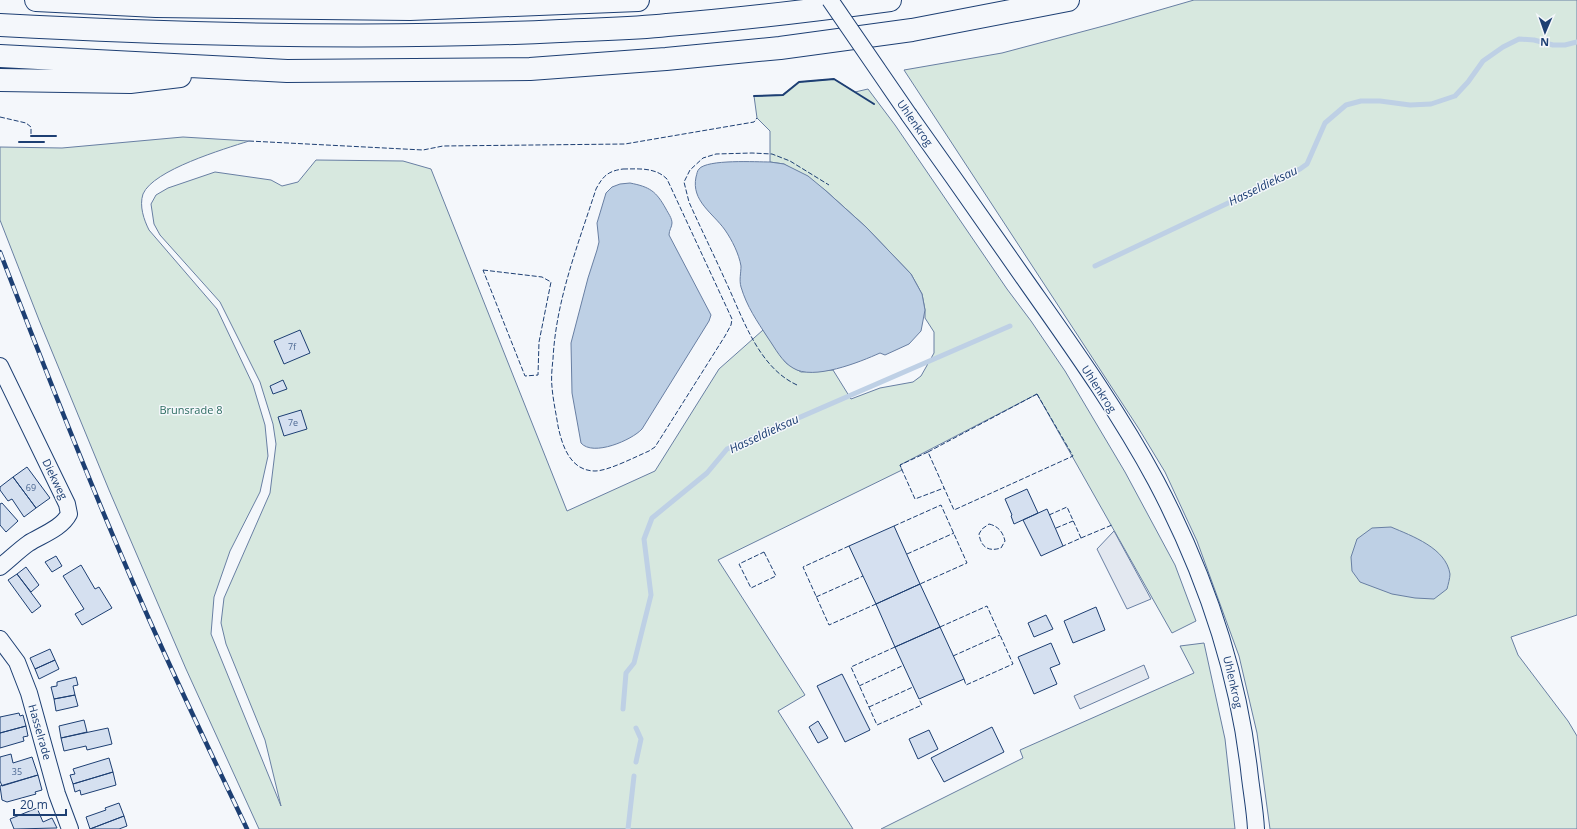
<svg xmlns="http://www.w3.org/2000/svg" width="1577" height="829" font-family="'Open Sans',sans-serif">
<rect width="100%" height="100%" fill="#f4f7fb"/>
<!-- green -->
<path fill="#d7e8df" stroke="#687fa3" d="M1194 0H1577V615L1511 637 1518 655 1568 721 1577 736V829H1270L1257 733 1239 656 1197 541 1165 472 1139 429 904 70 1002 53 1111 24Z
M834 79 855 92 868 89 895 125 1007 289 1031 321 1065 371 1125 472 1175 565 1196 621 1172 633 1037 394 900 465 902 470 718 560 805 695 778 711 853 829H259L186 669 109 490 39 320 0 220V147L62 148 183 137 249 141C224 149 153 170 143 194 139 206 144 220 149 230L217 309 253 385 265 425 268 456 260 492 230 551 214 597 211 634 281 806 265 740 226 644 221 623 224 598 270 493 276 444 273 424 260 382 220 302 160 235 154 224 151 204 156 195 168 188 215 172 271 180 282 186 298 182 316 160 403 161 431 169 567 511 655 471 719 369 763 330 786 363 801 372 833 370 851 399 880 388 913 382 921 376 934 353V332L925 318V310L922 294 911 274 866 227 825 190 784 164 770 162V131L757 118 754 96 782 95 799 82Z
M1204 643 1225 739 1235 829H881L1023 758 1020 750 1194 673 1180 646Z"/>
<!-- parking -->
<path fill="#e3e8f0" stroke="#687fa3" d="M1114 531 1151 599 1127 609 1097 549Z
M1144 665 1149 678 1080 709 1074 696Z"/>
<!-- water -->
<path fill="#bed0e5" stroke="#687fa3" d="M770 162 784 164 808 176 825 190 866 227 911 274 922 294 925 310 921 331 909 344 885 355 880 353C860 362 813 381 793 368 782 362 775 348 768 338 757 321 747 307 741 287 739 280 741 273 741 266 739 254 732 240 725 230 713 213 691 201 696 177 697 174 697 171 699 169 707 159 757 162 770 162Z
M630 183C650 187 656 191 666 209 668 213 672 218 672 223 672 227 669 230 669 235L711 315 709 321 642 429C632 440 593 457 581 443L572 393 571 343 588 278 597 250 599 242 597 223 606 193 612 187 620 184Z
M1391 527C1412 536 1446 548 1450 574 1450 578 1448 585 1447 589L1434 599 1415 598 1392 594 1360 582 1352 571 1351 557 1357 539 1372 528Z"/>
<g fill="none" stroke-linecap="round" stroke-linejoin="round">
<!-- stream -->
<path stroke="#bed0e5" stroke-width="5" d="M1095 266 1300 169 1307 164 1325 123 1346 105 1361 101H1380L1410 105 1431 104 1455 96 1468 82 1483 61 1503 47 1519 39 1534 40 1553 45H1565L1577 42
M623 709 626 673 634 663 651 595 644 539 652 518 707 473 727 449 1010 326
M636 728 641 739 636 762
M628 829 634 776"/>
</g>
<!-- building -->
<path fill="#d5e0f0" stroke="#1d3f73" d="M300 330 310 353 284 364 274 341Z
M283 380 287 389 273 394 270 386Z
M301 410 307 429 284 436 278 417Z
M27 467 50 498 36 508 13 477Z
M13 477 36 508 24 517 12 499 8 501 0 490V487Z
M1027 489 1038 513 1014 524 1011 516 1012 515 1005 499Z
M2 503 18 521 6 532 0 525V504Z
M1047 509 1063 546 1041 556 1023 520Z
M894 526 920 584 876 604 849 546Z
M56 556 62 566 52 572 45 562Z
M81 565 95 589 99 587 112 608 82 625 75 614 84 609 63 576Z
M26 567 39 585 31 592 17 574Z
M17 574 41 606 32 613 8 580Z
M920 584 940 627 895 647 876 604Z
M1096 607 1105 630 1073 643 1064 621Z
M1046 615 1053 629 1034 637 1028 623Z
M940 627 964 679 919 699 895 647Z
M1051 643 1060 664 1050 668 1057 684 1034 694 1018 657Z
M50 649 55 660 35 669 30 658Z
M55 660 59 669 39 679 35 669Z
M842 674 870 730 845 742 817 686Z
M76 677 78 685 73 686 75 695 54 699 51 687 57 686V682Z
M75 695 78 706 56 711 54 699Z
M19 713 20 716 23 715 26 726 0 733V717Z
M84 720 87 732 61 738 59 726Z
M818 721 828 738 818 743 809 727Z
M26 726 28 736 23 737 24 741 0 748V733Z
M992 727 1004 752 944 782 931 758Z
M108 728 112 744 87 750 86 746 64 751 61 738Z
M929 730 938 749 918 759 909 739Z
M11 754 13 763 32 757 38 775 2 786 0 781V757Z
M109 758 113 772 73 784 70 775 75 774 73 769Z
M113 772 116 785 81 795 80 790 75 792 73 784Z
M38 775 42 790 35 792 36 794 7 802 2 800 0 786Z
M119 803 124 816 90 829 86 817 106 810 105 808Z
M37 808 43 822 52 818 57 828 14 829 10 819Z
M124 816 127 826 119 829H90Z"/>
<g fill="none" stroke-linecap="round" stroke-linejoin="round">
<!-- street casing -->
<g stroke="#1d3f73" stroke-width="18">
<path id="street" d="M909 115C949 171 989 228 1028 284 1073 348 1119 412 1156 481 1203 570 1237 668 1249 769 1251 789 1255 809 1256 829
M0 366 67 504 69 514C62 528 42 535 29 543 19 550 10 559 0 567
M0 639 17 662 29 693 57 794 70 829"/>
</g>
<!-- highway casing -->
<g stroke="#1d3f73" stroke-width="24">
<path id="highway" d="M36 0 156 6 410 9 638 0
M0 25C186 35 373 40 560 31 596 29 632 29 667 25 742 19 816 10 890 0
M0 56 287 71 530 69 666 59 780 48 912 30 1068 0
M0 80 130 82 180 76"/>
</g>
<!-- street -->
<use href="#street" stroke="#f4f7fb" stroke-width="16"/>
<!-- highway -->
<use href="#highway" stroke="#f4f7fb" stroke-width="22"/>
<!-- rail casing -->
<g stroke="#1d3f73" stroke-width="4.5">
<path id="rail" d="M0 252C44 367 89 482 138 594 172 673 210 751 247 829"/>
</g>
<!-- rail -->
<use href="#rail" stroke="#f4f7fb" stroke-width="3" stroke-dasharray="9" stroke-linecap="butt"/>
<!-- street-bridge casing -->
<g stroke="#1d3f73" stroke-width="18" stroke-linecap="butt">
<path id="street-bridge" d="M830 0 909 115"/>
</g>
<!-- street-bridge -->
<use href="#street-bridge" stroke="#f4f7fb" stroke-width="16"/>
<!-- fence -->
<path stroke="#1d3f73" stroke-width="1" stroke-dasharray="5 2" stroke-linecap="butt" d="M0 117 26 123 31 127V136
M249 141 423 150 443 146 625 144 754 122 757 118
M623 169C639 169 655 167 667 179L732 319 731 325 725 336 655 447 649 451C635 457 608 471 595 471 570 471 562 445 558 426 556 413 553 400 552 387 551 378 552 368 553 359 556 300 578 245 596 189 603 176 608 171 623 169Z
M483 270 542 277 551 282 539 342 538 375 525 376Z
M797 385C758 367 743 318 726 282 714 255 701 229 689 202L684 182 690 170 703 158 716 154 752 153 772 154 790 161 829 185
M1037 394 1073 456 954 510 928 452Z
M928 452 900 465 902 470 915 499 944 488
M1049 515 1067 507 1081 538 1063 546
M989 524C998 526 1003 532 1005 541L1001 548C988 552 981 547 979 534L982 529Z
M894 526 941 505 967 563 920 584
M1056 528 1073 521
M1081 538 1112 525
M849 546 803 567 829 625 876 604
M764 552 776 576 751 588 739 564Z
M907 554 954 533
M816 597 863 576
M940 627 987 606 1013 664 966 685 964 679
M895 647 851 667 877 725 922 705 919 699
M953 656 1000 635
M859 686 904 665
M869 707 913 687"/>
<!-- wall -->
<path stroke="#1d3f73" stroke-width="2" d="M754 96 783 95 799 82 834 79 874 104
M31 136H56
M19 142H44"/>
</g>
<g text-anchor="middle" stroke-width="3" stroke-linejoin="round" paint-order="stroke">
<!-- number labels -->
<g font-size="9" fill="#4b6792">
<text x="292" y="350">7f</text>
<text x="293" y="426">7e</text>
<text x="31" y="491">69</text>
<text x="17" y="775">35</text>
</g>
<!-- street labels -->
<g font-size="11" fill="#1d3f73" stroke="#f4f7fb">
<text transform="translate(915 123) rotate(55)" y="4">Uhlenkrog</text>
<text transform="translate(1099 389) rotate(57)" y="4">Uhlenkrog</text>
<text transform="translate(55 479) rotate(64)" y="4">Diekweg</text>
<text transform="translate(1233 682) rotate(77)" y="4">Uhlenkrog</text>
<text transform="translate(40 732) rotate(74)" y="4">Hasselrade</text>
</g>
<!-- park labels -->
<g font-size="11" fill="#2c6c60" stroke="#f4f7fb">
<text x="191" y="414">Brunsrade 8</text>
</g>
<!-- water labels -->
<g font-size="12" font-style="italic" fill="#1d3f73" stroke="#f4f7fb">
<text transform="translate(1263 186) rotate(-26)" y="4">Hasseldieksau</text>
<text transform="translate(764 434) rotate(-25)" y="4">Hasseldieksau</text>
</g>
</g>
<!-- north arrow -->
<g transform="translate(1545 32) rotate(182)" stroke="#f4f7fb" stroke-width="3" paint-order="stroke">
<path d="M0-3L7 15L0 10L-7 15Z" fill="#1d3f73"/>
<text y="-6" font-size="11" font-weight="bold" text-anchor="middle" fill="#1d3f73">N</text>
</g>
<!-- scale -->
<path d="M14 809v6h52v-6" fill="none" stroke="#1d3f73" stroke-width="2"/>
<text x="20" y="809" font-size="12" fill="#1d3f73" stroke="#f4f7fb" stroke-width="3" paint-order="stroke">20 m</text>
</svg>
